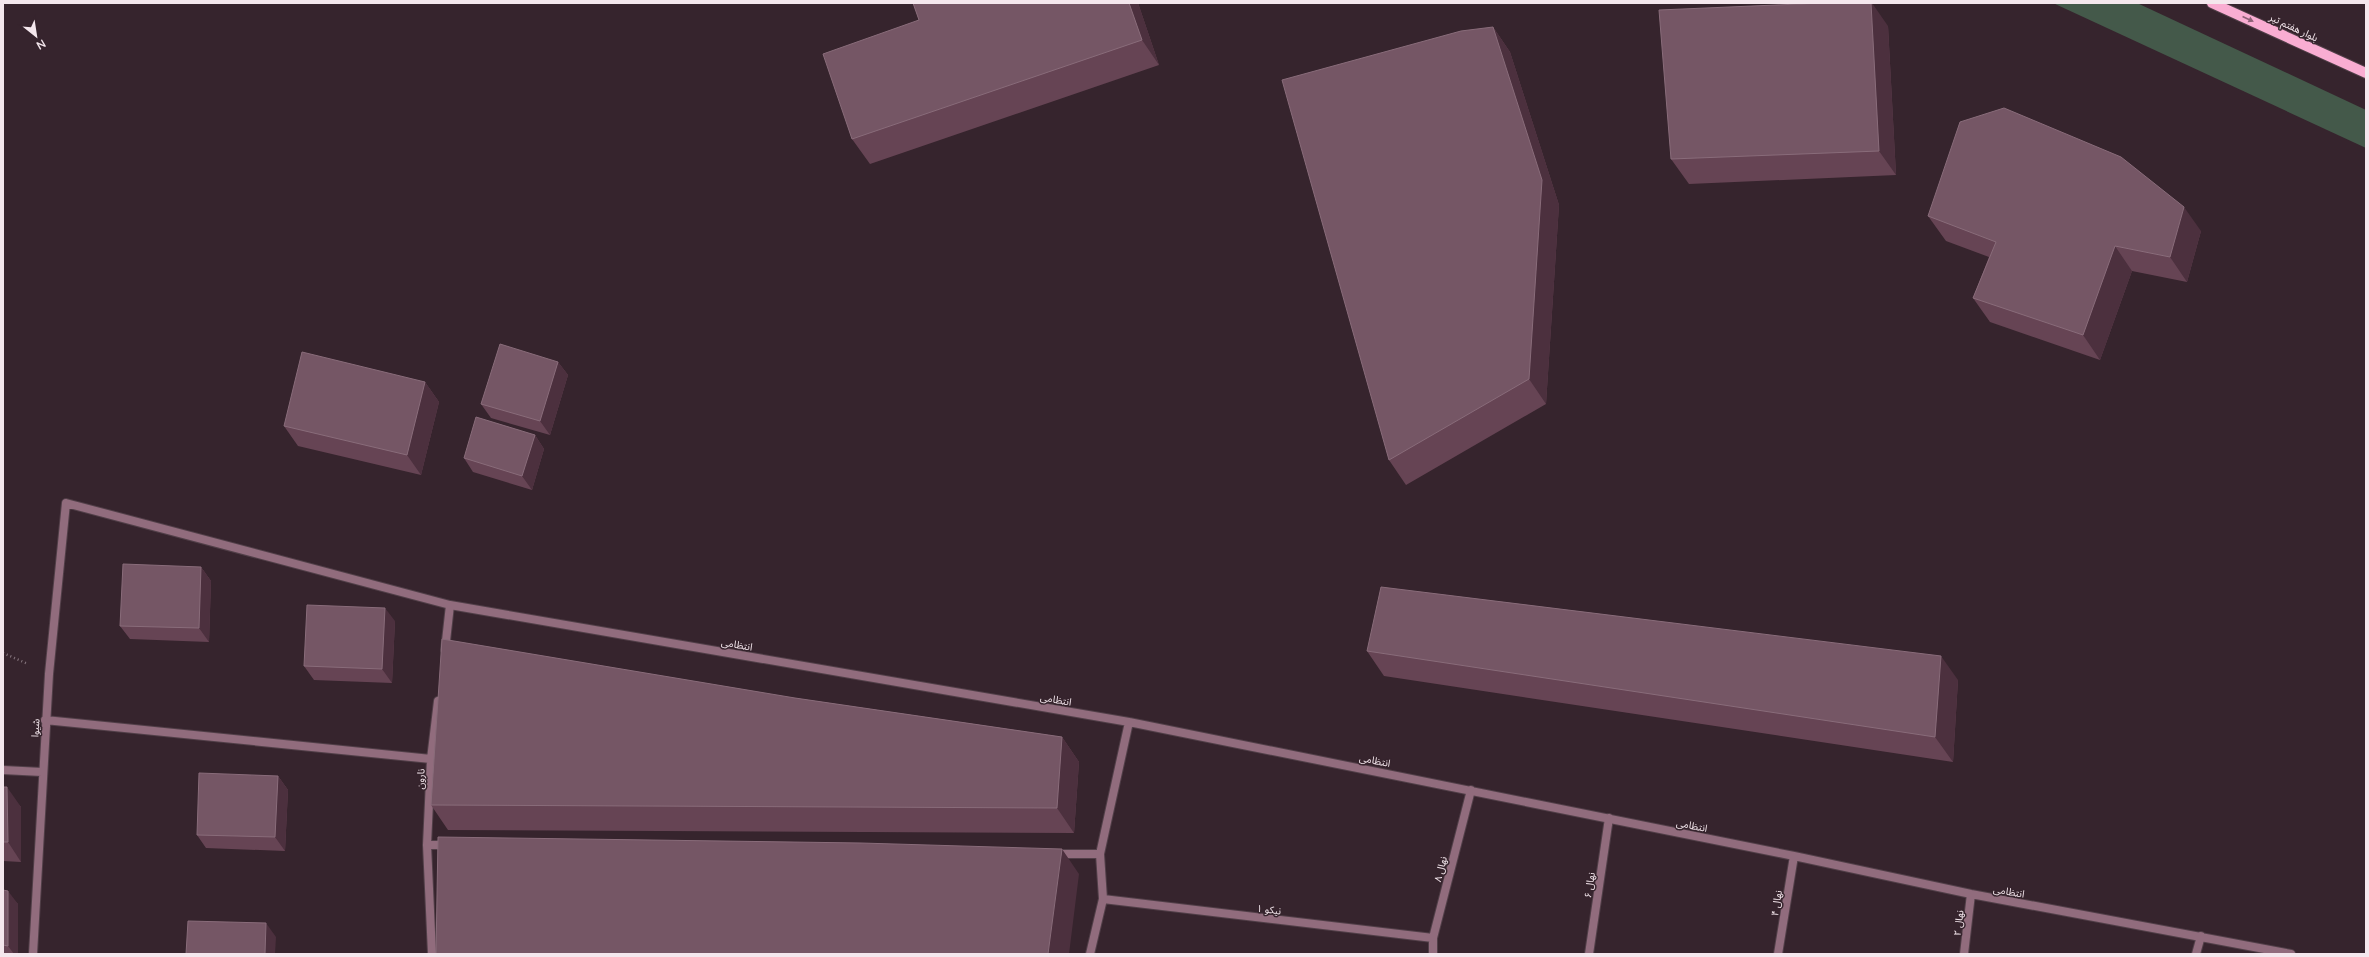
<svg xmlns="http://www.w3.org/2000/svg" width="2369" height="957" font-family="Lato,'Noto Sans Arabic',sans-serif">
<rect width="100%" height="100%" fill="#36242d"/>
<!-- green -->
<path fill="#44594a" d="M2053 3H2137L2366 110V148Z"/>
<g fill="none" stroke-linecap="round" stroke-linejoin="round">
<!-- minor casing -->
<g stroke="#513f48" stroke-width="10">
<path id="minor" d="M445 650 450 605
M45 720 431 759
M3 770 42 772
M427 845H447
M1055 854H1100
M1103 899 1433 938
M33 954 49 674 66 503 450 605 1129 722 1794 856 1971 894 2291 954
M432 954 427 845 431 759 438 701
M1090 954 1103 899 1100 854 1129 722
M1433 954V938L1471 790
M1589 954 1609 818
M1778 954 1794 856
M1964 954 1971 894
M2196 954 2201 936"/>
</g>
<!-- primary casing -->
<g stroke="#513f48" stroke-width="12">
<path id="primary" d="M2212 3 2366 73"/>
</g>
<!-- path -->
<path stroke="#897980" stroke-width="2.5" stroke-dasharray="1 3" stroke-linecap="butt" d="M3 653 28 664"/>
<!-- minor -->
<use href="#minor" stroke="#916c7d" stroke-width="8"/>
<!-- primary -->
<use href="#primary" stroke="#f9add2" stroke-width="10"/>
</g>
<!-- wall -->
<path fill="#664454" d="M913 3H1138L1159 65 870 164 852 139 919 20Z
M1888 26 1896 175 1689 184 1671 159Z
M1493 27 1510 52 1559 205 1546 404 1406 485 1389 460Z
M1928 216 2201 231 2187 282 2132 271 2100 360 1990 322 1973 298 1989 257 1946 241Z
M558 362 568 375 550 435 491 418 481 404Z
M425 382 439 402 421 475 298 446 284 426Z
M535 435 544 449 532 490 473 472 464 458Z
M201 567 211 581 209 642 130 639 120 626Z
M395 621 392 683 314 680 304 666Z
M1367 651 1958 680 1953 762 1384 676Z
M795 698 1062 737 1079 762 1074 833 448 830 431 805Z
M278 776 288 790 285 851 206 848 197 835Z
M3 787 21 807V862L3 861Z
M3 890 18 904V954H3Z"/>
<!-- shaded-wall -->
<path fill="#4c303e" d="M1129 3H1138L1159 65 1142 40Z
M1871 3H1872L1888 26 1896 175 1879 151Z
M1493 27 1510 52 1559 205 1546 404 1529 379Z
M2184 207 2201 231 2187 282 2170 257Z
M2115 246 2132 271 2100 360 2083 335Z
M558 362 568 375 550 435 540 421Z
M425 382 439 402 421 475 407 455Z
M535 435 544 449 532 490 522 476Z
M201 567 211 581 209 642 199 628Z
M385 608 395 621 392 683 382 669Z
M1941 656 1958 680 1953 762 1935 737Z
M1062 737 1079 762 1074 833 1057 808Z
M278 776 288 790 285 851 275 837Z
M7 787 21 807V862L8 842Z
M1062 849 1079 874 1069 954H1048Z
M8 891 18 904V954H14L8 946Z
M266 923 276 937 275 954H265Z"/>
<!-- building -->
<path fill="#755665" stroke="#896c7a" d="M913 3H1129L1142 40 852 139 823 54 919 20Z
M1823 3H1871L1879 151 1671 159 1659 10Z
M1493 27 1542 180 1529 379 1389 460 1282 80 1461 31Z
M2004 108 2121 157 2184 207 2170 257 2115 246 2083 335 1973 298 1996 242 1928 216 1960 122Z
M500 344 558 362 540 421 481 404Z
M302 352 425 382 407 455 284 426Z
M476 417 535 435 522 476 464 458Z
M123 564 201 567 199 628 120 626Z
M1381 587 1941 656 1935 737 1367 651Z
M307 605 385 608 382 669 304 666Z
M442 639 795 698 1062 737 1057 808 431 805Z
M199 773 278 776 275 837 197 835Z
M3 787H7L8 842H3Z
M438 837 861 843 1062 849 1048 954H436Z
M3 890 8 891V946L3 945Z
M188 921 266 923 265 954H186Z"/>
<!-- one-way arrows -->
<defs><path id="oneway-solid" d="M-6-.8H1V-3.2L6.5 0L1 3.2V.8H-6Z"/></defs>
<use fill="#8e6277" href="#oneway-solid" transform="translate(2248 19) rotate(25)"/>
<g text-anchor="middle" stroke-width="3" stroke-linejoin="round" paint-order="stroke">
<!-- street labels -->
<g font-size="10" fill="#f4e7ed" stroke="#36242d">
<text transform="translate(2294 27) rotate(25)" y="4">بلوار هفتم تیر</text>
<text transform="translate(737 644) rotate(10)" y="4">انتظامی</text>
<text transform="translate(1056 699) rotate(10)" y="4">انتظامی</text>
<text transform="translate(35 728) rotate(-86)" y="4">شیوا</text>
<text transform="translate(1375 760) rotate(11)" y="4">انتظامی</text>
<text transform="translate(420 779) rotate(-87)" y="4">نارون</text>
<text transform="translate(1692 825) rotate(11)" y="4">انتظامی</text>
<text transform="translate(1440 869) rotate(-76)" y="4">نهال ۸</text>
<text transform="translate(1589 885) rotate(-81)" y="4">نهال ۶</text>
<text transform="translate(2009 891) rotate(10)" y="4">انتظامی</text>
<text transform="translate(1776 903) rotate(-81)" y="4">نهال ۴</text>
<text transform="translate(1269 909) rotate(7)" y="4">نیکو ۱</text>
<text transform="translate(1958 923) rotate(-83)" y="4">نهال ۲</text>
</g>
</g>
<!-- border -->
<rect width="2369" height="957" fill="none" stroke="#f4e7ed" stroke-width="8"/>
<!-- north arrow -->
<g transform="translate(36 36) rotate(150)" stroke="#36242d" stroke-width="3" paint-order="stroke">
<path d="M0-3L7 15L0 10L-7 15Z" fill="#f4e7ed"/>
<text y="-6" font-size="11" font-weight="bold" text-anchor="middle" fill="#f4e7ed">N</text>
</g>
</svg>
